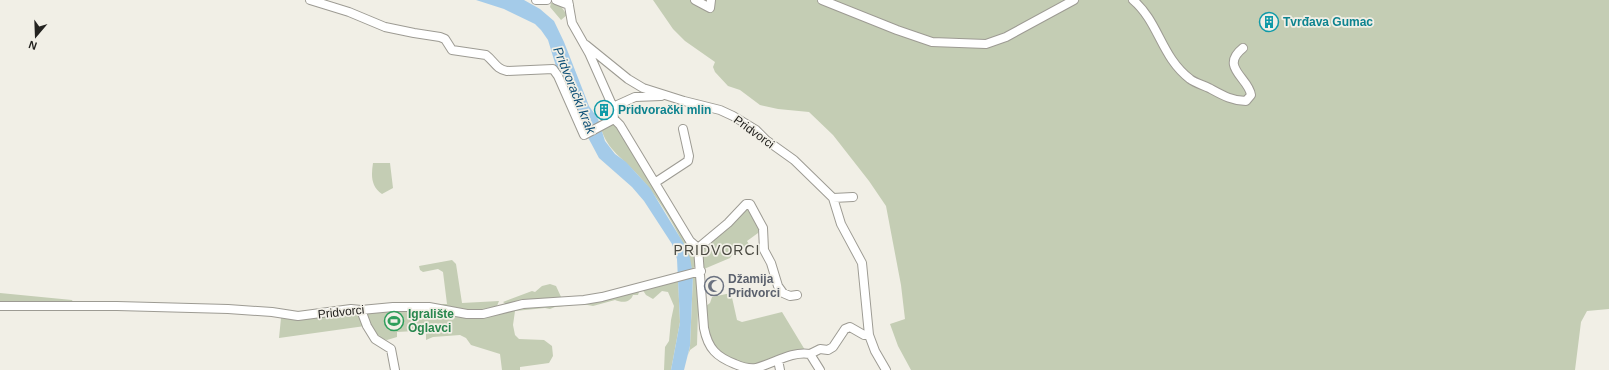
<svg xmlns="http://www.w3.org/2000/svg" width="1609" height="370" font-family="Arial,sans-serif">
<rect width="100%" height="100%" fill="#f1efe6"/>
<!-- green -->
<path fill="#c4cdb4" d="M653 0H1609V309L1587 311 1581 322 1575 370H911L898 346 890 324 905 319 901 285 886 206 869 181 833 135 809 112 778 109 760 105 740 90 728 86 715 72 713 67 715 62 685 41 673 29Z
M554 2H558L567 15 561 20 550 7 551 3Z
M616 123 694 253 697 264 692 270C686 241 658 196 637 174 622 157 609 152 601 129Z
M373 163H390L393 188 382 194C371 186 371 176 373 163Z
M748 207 752 210 759 230 758 233 747 241 750 246 735 251 730 258 704 269 701 251 702 246Z
M452 260 456 264 462 303 499 301 497 306 488 311 454 310 441 304H447L443 272 438 269 423 272 420 270 419 266Z
M693 275 699 276 697 345 690 350 688 355 690 346Z
M678 278 680 322 671 370H664L665 347 669 341 671 320 674 306 668 292 662 291 653 299 646 295 642 289Z
M550 284 556 286 562 299 507 305 503 302 532 291 535 292 542 286Z
M640 289 638 295H633C630 303 622 303 615 300L593 306 582 304 555 307 550 309 545 308 515 311 513 325 515 335 519 339 544 340 552 346 553 356 549 363 520 367V370H502L500 354 471 345 466 338 460 335 433 337 426 340V333L415 331 397 332V337L387 340 378 338C374 331 364 320 369 312L430 310 465 316Z
M0 293 72 300 73 302H0Z
M731 293 737 320 742 322 782 312 805 350 751 367 721 356 708 334 706 306 710 303 712 297Z
M356 312 360 315 365 326 279 338 281 318 296 319Z"/>
<!-- water -->
<path fill="#a4cbe9" d="M476 0H524L540 9 554 21 564 42 589 106 598 119 605 141 615 154 626 162 650 188 684 244 690 258 693 275 690 346 684 370H671L680 322 677 259 672 244 644 201 632 187 599 158 583 128 558 73 548 40 541 30 535 24 504 9Z"/>
<g fill="none" stroke-linecap="round" stroke-linejoin="round">
<!-- minor casing -->
<g stroke="#9d9b93" stroke-width="10">
<path id="minor" d="M310 0 349 12 385 27 414 33 440 37 445 39 452 50 486 55C494 61 496 69 507 71L553 69 558 76 584 135 614 119
M536 0H547
M556 0 569 5
M568 0 572 23 589 53 613 107 614 119 620 125 690 241 698 248 704 328C708 349 717 357 735 364 742 367 749 369 756 368 775 363 791 351 810 354L820 370
M695 0 710 8 711 0
M822 0 897 30 932 42 986 44 1006 37 1074 0
M1133 0C1159 22 1161 57 1190 79 1195 83 1203 85 1209 88 1222 95 1232 101 1246 101L1251 95C1249 78 1219 67 1243 48
M586 45 628 79 643 88 684 101 720 110 733 116 756 130 766 140 794 160 833 198 853 197
M613 107 635 97 661 96
M656 182 688 161 689 156 683 129
M833 198 841 224 862 263 869 335 875 351 886 370
M698 248 728 223 746 204H750L763 228 764 250 771 263 778 286 783 293 790 296 797 295
M0 306H117L228 309 272 312 298 316 351 309 361 310 393 307H429L467 314H483L523 304 584 300 602 297 701 271
M361 310 367 326 375 339 391 349 395 370
M810 354 820 349 828 350 833 347 845 329 850 327 864 335H869
M778 360 780 370"/>
</g>
<!-- minor -->
<use href="#minor" stroke="#fff" stroke-width="8"/>
</g>
<!-- icons -->
<defs>
<g id="building-ring" transform="scale(1)"><circle r="9.5" fill="#f1efe6" stroke="#0f9aa8" stroke-width="1.5"/><path d="M-4-6H4V6H1V3H-1V6H-4ZM-2.5-4.3h1.7v1.8h-1.7ZM.8-4.3h1.7v1.8H.8ZM-2.5-1h1.7V.8h-1.7ZM.8-1h1.7V.8H.8Z" fill="#0f9aa8"/></g>
<g id="mosque-ring" transform="scale(1)"><circle r="9.5" fill="#f1efe6" stroke="#6b7280" stroke-width="1.5"/><path d="M3.5-4.9A6 6 0 1 0 3.5 4.9A5 5 0 1 1 3.5-4.9Z" fill="#6b7280"/></g>
<g id="stadium-ring" transform="scale(1)"><circle r="9.5" fill="#f1efe6" stroke="#2e9e5b" stroke-width="1.5"/><path d="M0-5a6.5 5 0 1 0 0 10a6.5 5 0 1 0 0-10ZM-3.5-1.8h7v3.6h-7Z" fill="#2e9e5b"/></g>
</defs>
<g fill-rule="evenodd">
<use href="#building-ring" x="1269" y="22"/>
<use href="#building-ring" x="604" y="110"/>
<use href="#mosque-ring" x="714" y="286"/>
<use href="#stadium-ring" x="394" y="321"/>
</g>
<g text-anchor="middle" stroke-width="3.5" stroke-linejoin="round" paint-order="stroke">
<!-- culture labels -->
<g font-size="12" font-weight="bold" fill="#0d838f" stroke="#f1efe6" text-anchor="start">
<text x="1283" y="26">Tvrđava Gumac</text>
<text x="618" y="114">Pridvorački mlin</text>
</g>
<!-- street labels -->
<g font-size="12" fill="#242320" stroke="#f1efe6">
<text transform="translate(754 132) rotate(36)" y="4">Pridvorci</text>
<text transform="translate(341 312) rotate(-6)" y="4">Pridvorci</text>
</g>
<!-- worship labels -->
<g font-size="12" font-weight="bold" fill="#5b616d" stroke="#f1efe6" text-anchor="start">
<text x="728" y="283">Džamija<tspan x="728" dy="14">Pridvorci</tspan></text>
</g>
<!-- leisure labels -->
<g font-size="12" font-weight="bold" fill="#27864d" stroke="#f1efe6" text-anchor="start">
<text x="408" y="318">Igralište<tspan x="408" dy="14">Oglavci</tspan></text>
</g>
<!-- water labels -->
<g font-size="13" font-style="italic" fill="#0e5077" stroke="#f1efe6">
<text transform="translate(575 90) rotate(68)" y="5">Pridvorački krak</text>
</g>
<!-- quarter labels -->
<g font-size="14" letter-spacing="1" fill="#4b4a42" stroke="#f1efe6">
<text x="717" y="255">PRIDVORCI</text>
</g>
</g>
<!-- north arrow -->
<g transform="translate(36 36) rotate(199)" stroke="#f1efe6" stroke-width="3" paint-order="stroke">
<path d="M0-3L7 15L0 10L-7 15Z" fill="#242320"/>
<text y="-6" font-size="11" font-weight="bold" text-anchor="middle" fill="#242320">N</text>
</g>
</svg>
